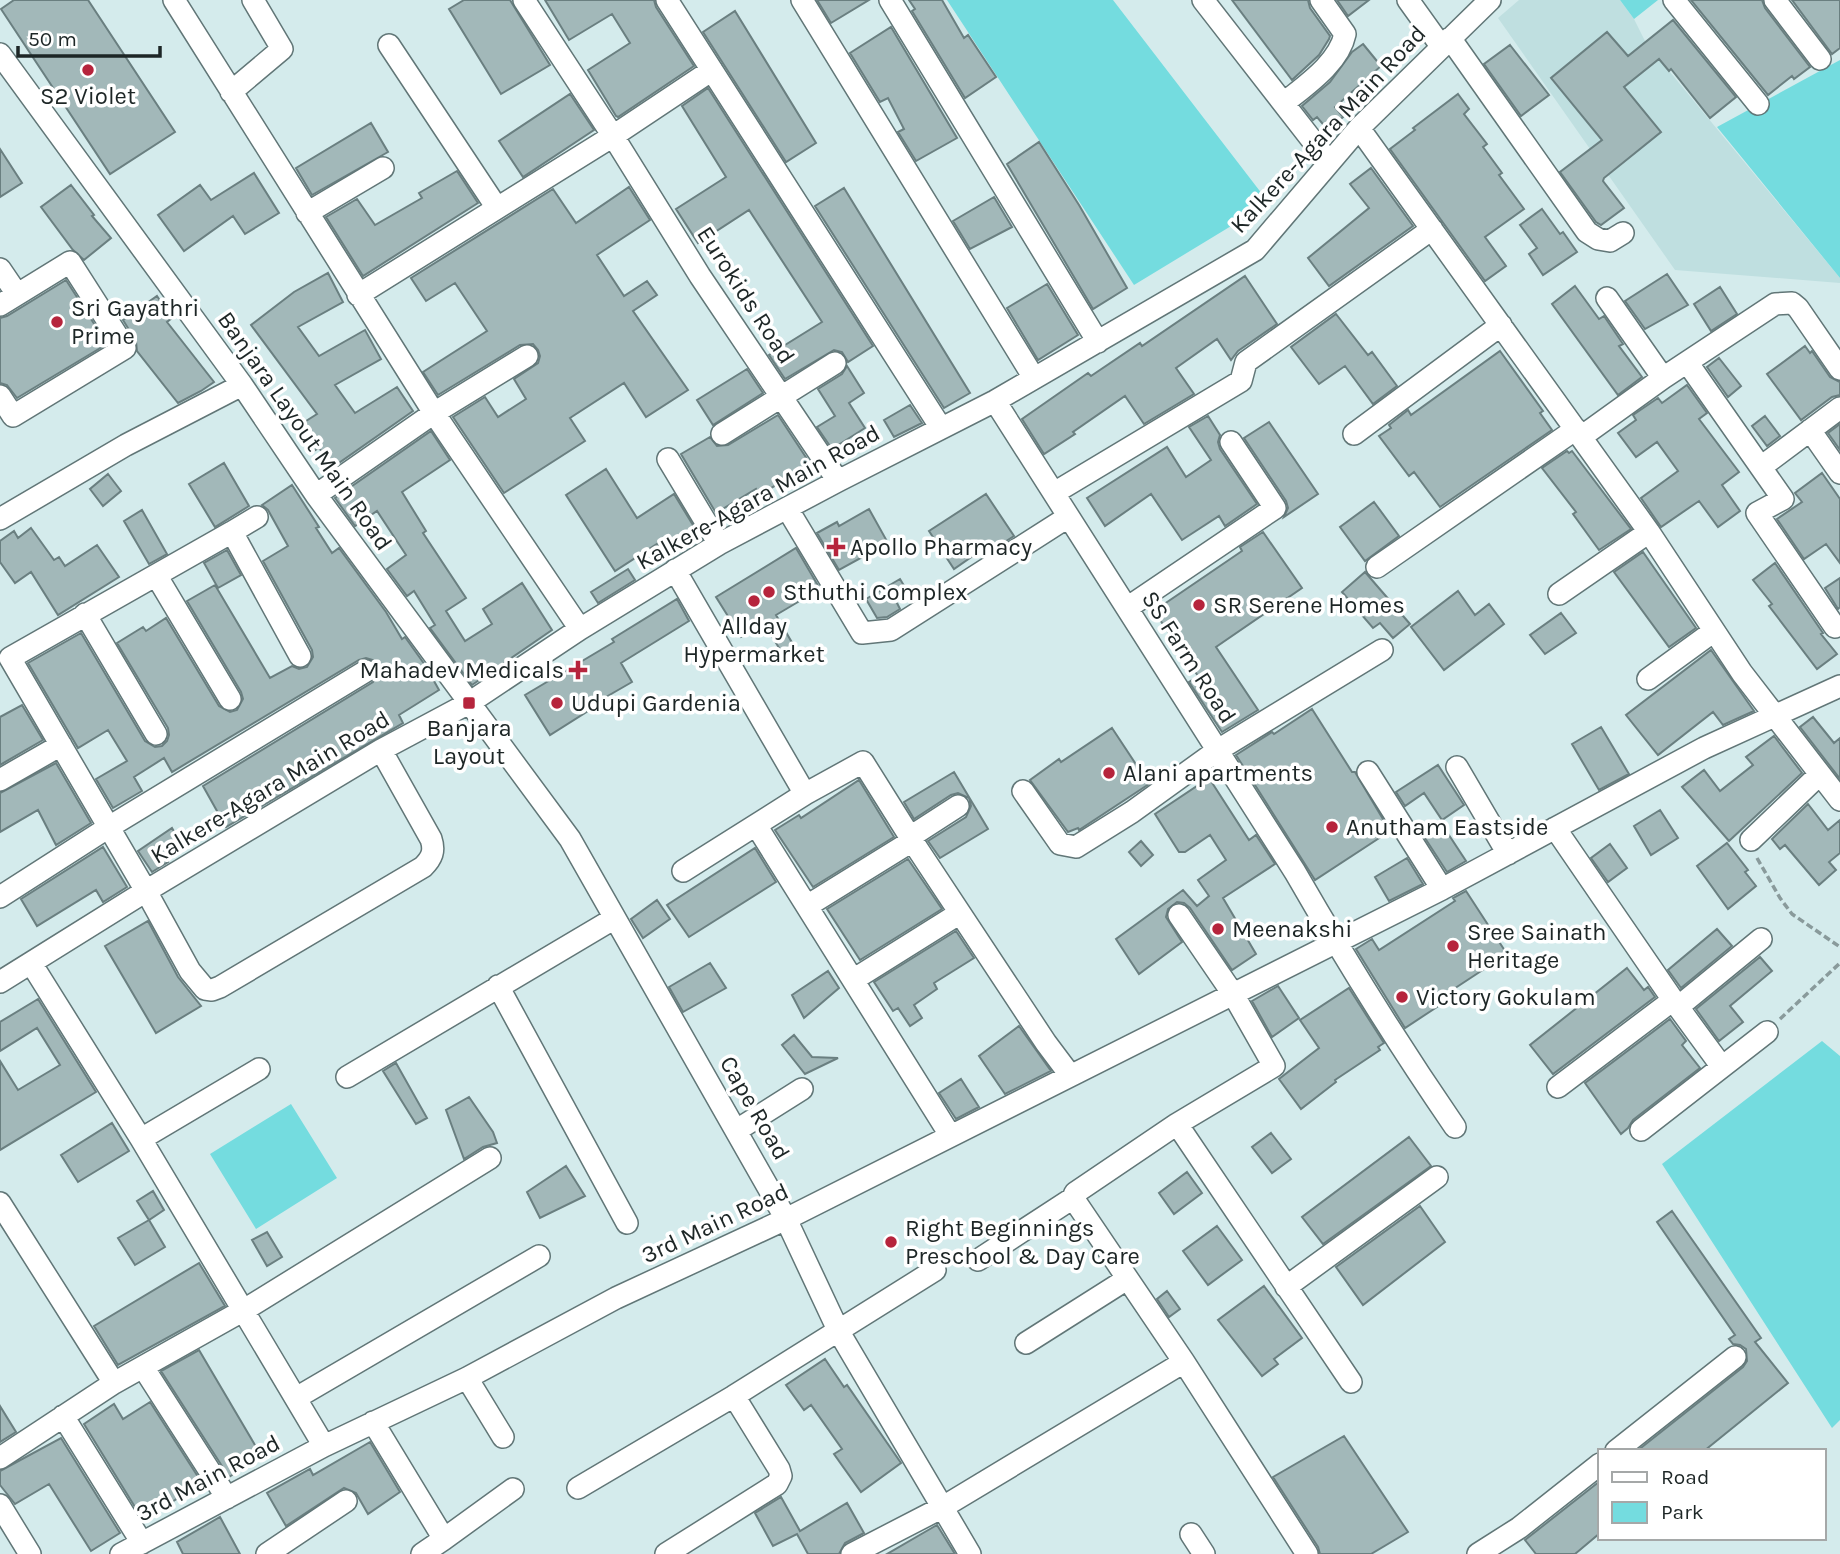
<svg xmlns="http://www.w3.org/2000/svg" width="1840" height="1554" font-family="Karla,sans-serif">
<rect width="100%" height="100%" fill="#d4ebec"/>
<!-- built -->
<path fill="#bfdfe0" d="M1519 0H1620L1634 19 1646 43 1840 278V283L1675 270 1498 18Z"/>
<!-- green -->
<path fill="#74dcdf" d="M947 0H1113L1269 203 1134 285Z
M1620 0H1658L1634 19Z
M1840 60V278L1717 127Z
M1822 1041 1840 1056V1420L1832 1428 1662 1164Z
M291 1104 337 1178 256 1229 210 1154Z"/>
<!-- building -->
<path fill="#a2b8b9" stroke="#6a7f80" stroke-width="2" d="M14 0H88L175 132 110 174 1 9Z
M464 0H510L550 65 501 94 449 9Z
M545 0H654L656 7 694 66 618 117 616 116 588 70 630 43 612 14 569 40Z
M817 0H869L831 23Z
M909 0H942L964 38 968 35 996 77 965 98 912 11 915 9Z
M1232 0H1308L1310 8 1330 36 1329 39 1319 55 1292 80Z
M1337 0H1369L1348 16Z
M1691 0H1762L1765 8 1810 67 1794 79 1792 76 1768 95Z
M1792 0H1840V48L1832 54Z
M735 11 816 143 786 162 703 32Z
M1673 20 1736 97 1710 118 1671 69 1669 71 1659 59 1624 87 1661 132 1604 178 1603 181 1624 208 1601 225 1596 222 1560 172 1602 140 1551 78 1607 32 1628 56Z
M891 27 957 138 916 161 898 132 904 129 888 98 880 102 850 53Z
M1363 44 1381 66 1335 107 1343 117 1328 130 1317 117 1313 120 1302 106 1330 82 1352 52Z
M1510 45 1549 95 1521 116 1484 64Z
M708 88 873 346 848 362 842 352 834 350 785 379 769 355 822 322 749 210 698 243 676 209 726 177 682 106Z
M570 94 594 130 523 177 499 141Z
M1458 94 1469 109 1464 114 1487 144 1483 147 1502 173 1499 175 1524 209 1485 237 1506 266 1485 281 1390 149 1415 130 1413 128Z
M371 123 388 152 312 195 296 168Z
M1039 142 1079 205 1127 288 1093 309 1007 164Z
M0 149 22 183 0 197Z
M1371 168 1413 226 1329 286 1308 258 1369 208 1350 184Z
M457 171 478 203 363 276 326 217 357 199 375 225 422 198 419 193Z
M254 173 279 213 245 234 233 216 184 251 158 215 200 185 211 200Z
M71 185 94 215 92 216 111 238 84 260 73 250 41 207Z
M629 187 650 220 597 255 624 296 647 281 657 295 633 311 688 390 646 417 624 383 570 418 585 441 504 493 453 417 485 397 498 417 526 399 514 379 538 363 540 356 538 350 533 344 520 345 438 395 423 372 487 331 455 283 426 301 411 278 553 189 576 223Z
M844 188 970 393 944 408 815 206Z
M994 197 1012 227 970 249 953 221Z
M1542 209 1560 234 1563 232 1577 252 1543 275 1529 254 1537 248 1520 225Z
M328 273 343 302 298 327 319 356 365 330 381 359 335 385 355 413 397 387 413 411 333 467 319 448 312 452 295 428 317 414 251 325 294 292Z
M1667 274 1688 305 1645 329 1625 301Z
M1245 276 1277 324 1238 351 1231 360 1217 339 1176 368 1194 394 1144 424 1125 396 1073 432 1075 434 1044 454 1022 419 1088 373 1091 376 1140 343 1142 346Z
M66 280 107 344 17 398 7 385 0 383V318L7 316Z
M1047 284 1078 335 1038 360 1007 308Z
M1575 286 1599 319 1604 316 1623 344 1619 346 1642 377 1618 395 1552 304Z
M1720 287 1737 314 1711 331 1694 304Z
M157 296 172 318 167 322 214 382 201 391 178 403 137 351 136 341 123 320Z
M1336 314 1368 355 1372 352 1397 386 1373 404 1345 366 1319 384 1291 347Z
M1805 346 1810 353 1812 351 1830 377 1840 382V395L1832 397 1801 420 1767 374Z
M1500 351 1543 411 1540 413 1552 430 1440 507 1414 472 1409 476 1379 436 1391 428 1389 425 1408 410 1411 415Z
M1719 358 1741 386 1728 397 1707 367Z
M847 366 864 393 849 403 865 428 832 449 817 427 835 416 818 389 842 374Z
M747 369 763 393 713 425 697 400Z
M1687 385 1707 413 1699 419 1739 472 1722 485 1740 511 1718 527 1699 501 1661 527 1641 498 1678 471 1657 442 1636 457 1618 433 1636 420 1633 415 1658 398 1662 403Z
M910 405 922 423 894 437 884 420Z
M778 415 811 465 759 495 756 489 716 513 681 454 710 437 717 446 728 445Z
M1208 416 1220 435 1218 442 1220 449 1257 504 1225 526 1219 516 1182 540 1151 494 1105 526 1087 498 1167 447 1186 477 1211 460 1189 427Z
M1765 416 1780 436 1767 446 1752 426Z
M1269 422 1318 494 1284 517 1288 508 1286 501 1244 438Z
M1840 424V450L1828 433Z
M431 431 450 460 402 492 426 531 423 533 466 598 446 611 465 641 492 624 483 609 522 583 552 630 472 685 430 628 435 625 414 591 407 596 387 569 406 555 377 511 355 526 335 498Z
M1567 451 1569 453 1572 451 1631 529 1599 550 1573 514 1576 512 1542 468Z
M224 463 249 506 215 527 189 484Z
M606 469 637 518 674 494 696 530 662 552 657 544 615 571 566 495Z
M1822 473 1840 499V563L1826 544 1804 559 1777 519 1802 502 1795 493Z
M108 474 121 491 103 506 90 489Z
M292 485 319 527 316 528 332 553 339 548 386 612 402 639 405 637 425 665 439 690 399 715 403 723 226 827 203 786 373 682 379 671 373 660 366 658 359 660 172 772 164 758 134 777 142 791 113 808 96 779 127 761 108 730 78 748 28 663 81 633 145 741 155 747 162 746 167 741 169 735 168 728 117 643 143 627 146 631 166 618 219 706 230 712 237 710 243 699 241 692 187 601 215 585 270 678 292 666 299 669 307 667 313 657 312 650 263 561 288 546 268 510 262 505Z
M986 494 1014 536 986 554 983 549 954 569 929 531Z
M1374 502 1399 536 1365 561 1340 527Z
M869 509 888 543 839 570 817 533 837 522 839 526Z
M142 510 167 554 149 564 124 521Z
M31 528 54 560 59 557 65 566 97 545 119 577 58 615 31 572 15 583 0 562V541L14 531 18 538Z
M1263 532 1302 588 1216 647 1258 710 1222 732 1189 682 1198 676 1154 611 1242 551 1240 547Z
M796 548 820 589 776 615 794 646 782 653 764 623 741 637 716 597Z
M227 550 241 575 218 588 204 563Z
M1643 552 1696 628 1669 647 1614 572Z
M1775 563 1823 633 1821 634 1837 654 1817 669 1769 606 1772 604 1753 580Z
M628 569 635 580 598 603 591 592Z
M1365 572 1410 624 1393 638 1380 623 1373 628 1342 592Z
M1840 578V607L1838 609 1825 588Z
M900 579 909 594 896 601 900 609 887 617 877 618 866 599Z
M1458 591 1475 615 1489 604 1504 624 1444 670 1411 627Z
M677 599 689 621 621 663 632 682 587 708 588 711 550 735 525 695 614 642 612 639Z
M1561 613 1576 633 1545 654 1530 635Z
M1711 650 1754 711 1723 725 1713 712 1658 755 1626 715Z
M22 705 43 740 0 765V717Z
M1312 709 1352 772H1355L1390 831 1315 880 1236 755 1272 732 1274 734Z
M1813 717 1834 743 1840 738V779L1800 727Z
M1601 727 1629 774 1599 790 1572 744Z
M1112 728 1149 784 1079 830 1078 828 1068 832 1030 780 1059 759 1061 762Z
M1774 736 1802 773 1729 841 1682 787 1704 770 1720 791 1753 765 1746 757Z
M56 763 91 823 56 845 38 810 0 832V793Z
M1438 765 1464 805 1442 820 1424 793 1405 806 1396 792Z
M954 772 988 829 940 858 928 841 966 817 971 806 969 798 958 793 951 795 914 819 904 802Z
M1209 778 1249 840 1256 835 1275 864 1223 898 1256 954 1232 970 1190 908 1184 903 1177 902 1168 909 1166 917 1182 942 1139 974 1116 939 1183 890 1197 906 1209 896 1198 880 1226 860 1210 835 1185 852H1179L1155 814Z
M859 780 894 837 813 887 775 830 799 815 801 818Z
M1808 804 1828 830 1840 820V853L1829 862 1836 870 1819 885 1785 845 1780 849 1772 839Z
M1660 810 1678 838 1651 855 1634 826Z
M1441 823 1466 861 1447 872 1423 835Z
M172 828 183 847 164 858 168 862 152 872 138 851Z
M1141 841 1153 855 1141 866 1129 852Z
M1727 843 1748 870 1745 872 1756 886 1728 909 1697 866Z
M1610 844 1627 868 1608 882 1591 858Z
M103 847 127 887 103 902 96 890 37 926 21 899Z
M755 848 776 882 689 937 667 905Z
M1407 858 1423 884 1389 901 1375 877Z
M908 859 942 909 860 960 827 909Z
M1466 891 1507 954 1434 1002 1437 1007 1405 1028 1356 949 1372 939 1379 950 1455 901 1453 898Z
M657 900 670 919 643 938 631 919Z
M148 921 178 977 201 1006 156 1033 105 946Z
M1717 929 1732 946 1681 988 1668 970Z
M956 931 974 958 934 983 937 989 914 1005 922 1018 910 1026 898 1008 893 1011 874 982Z
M1760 957 1772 971 1730 1006 1743 1022 1719 1041 1696 1009Z
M710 963 726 988 683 1012 669 987Z
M1627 968 1644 990 1648 987 1655 997 1553 1074 1530 1045Z
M828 971 839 988 804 1018 792 995Z
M1278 986 1299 1018 1272 1037 1252 1001Z
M1349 988 1384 1043 1378 1047 1380 1050 1335 1080 1336 1082 1301 1109 1279 1079 1319 1048 1300 1020Z
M38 999 96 1092 0 1150V1061L18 1090 60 1065 37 1028 0 1051V1022Z
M1670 1019 1686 1041 1682 1045 1700 1068 1633 1120 1628 1128 1621 1134 1585 1083Z
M1019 1026 1051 1071 1005 1094 979 1056Z
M794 1035 812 1057 838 1058 805 1074 782 1045Z
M396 1063 427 1118 416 1124 383 1071Z
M961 1079 979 1107 956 1119 939 1093Z
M469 1097 493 1132 497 1143 483 1147 464 1159 446 1110Z
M112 1123 129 1151 78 1182 61 1155Z
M1271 1133 1291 1159 1272 1173 1252 1147Z
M1409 1137 1431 1166 1323 1244 1302 1217Z
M566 1166 585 1196 540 1218 527 1192Z
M1187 1172 1202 1193 1174 1214 1159 1193Z
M153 1191 164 1210 149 1220 137 1201Z
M1420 1206 1445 1242 1363 1305 1336 1267Z
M1672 1211 1761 1338 1755 1342 1788 1383 1704 1451H1637L1743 1367 1747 1361 1746 1349 1740 1345 1733 1344 1729 1339 1735 1335 1657 1222Z
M149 1220 165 1247 135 1265 118 1238Z
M1217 1226 1242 1260 1208 1285 1183 1251Z
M267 1232 282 1257 267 1266 252 1240Z
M199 1263 225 1306 118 1365 94 1326Z
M1264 1286 1302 1338 1274 1359 1278 1364 1262 1376 1218 1320Z
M1167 1291 1180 1309 1169 1317 1157 1299Z
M199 1350 262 1457 229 1477 161 1371Z
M825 1359 844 1387 847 1385 901 1463 861 1492 834 1454 842 1449 811 1405 804 1410 786 1385Z
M150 1402 202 1483 143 1520 84 1424 114 1404 123 1419Z
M0 1406 16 1432 0 1442Z
M1344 1436 1408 1532 1371 1554H1320L1318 1547 1273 1477Z
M61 1438 120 1533 91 1551 49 1484 15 1504 0 1485V1471Z
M370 1442 400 1492 368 1514 356 1493 344 1488 286 1526 267 1493 310 1469 313 1475Z
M1600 1481V1533L1575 1554H1536L1525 1540Z
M781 1497 800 1531 847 1503 864 1533 845 1543 839 1554H808L797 1534 773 1546 755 1513Z
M220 1517 240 1554H183L177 1542Z
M937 1525 955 1554H887L930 1529Z"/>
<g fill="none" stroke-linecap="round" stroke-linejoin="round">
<!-- minor casing -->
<g stroke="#617677" stroke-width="24">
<path id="minor" d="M174 0 434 413 580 629
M524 0 613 136 700 276 838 481
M667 0 941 428
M802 0 1034 378
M890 0 1098 342
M1203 0 1329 162
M1408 0 1441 46
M1674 0 1758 104
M1775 0 1820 59
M1450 38 1587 232 1598 239 1610 241 1623 233
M389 45 497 208
M0 54 242 385 316 495 570 839 786 1219 839 1332 970 1554
M231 92 282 49 253 0
M1284 103C1306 85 1339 63 1345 34L1321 0
M1359 128 1649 532 1742 673 1840 800
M307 213 383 168
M0 269 17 294
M358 295 613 136 712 70
M1607 298 1663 378
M0 305 70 262 125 348 13 416 0 396
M1687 362 1783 499 1757 513 1835 627
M995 401 1295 872C1345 959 1398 1044 1455 1127
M1810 430 1840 473
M722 434 835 363
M1354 434 1501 325
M1581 437 1663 378 1775 304 1792 303 1798 308 1840 369
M668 459 719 544
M1761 467 1840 408
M1054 493 1241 381 1246 362 1432 229
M316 495 434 413 527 356
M787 508 862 633 891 630 1068 517
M0 519 126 445 242 385
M232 532 257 517
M1377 567 1576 429
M675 570 805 794 683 871
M156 575 230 699
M1559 594 1649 532
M1127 608 1275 508 1231 442
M85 614 156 734
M300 656 232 532 10 658 146 891 190 971 205 989 212 990 220 987 423 867C432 858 435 851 431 839L381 750
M1648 679 1714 631
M1457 767 1508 854
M1368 772 1442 889
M0 780 61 745
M1023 791 1060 844 1076 847 1132 812 1218 750 1382 650
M805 794 863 762 917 848 1046 1043 1070 1075
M756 825 950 1135
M1555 828 1673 1000 1722 1067
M910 837 958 806
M1751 840 1820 774
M0 897 109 827 366 671
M807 906 912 841
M1179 915 1233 994 1274 1066 1177 1124 1075 1193 1073 1198 1184 1362 1307 1554
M31 963 141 1139 324 1446
M853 980 960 913
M0 982 146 891 381 750 469 703 580 629 719 544 838 481 995 401 1255 250 1359 128 1490 0
M498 986 627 1223
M1678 1007 1761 939
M347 1077 615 918
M1558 1087 1673 1000
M1177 1124 1351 1382
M737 1130 802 1089
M1641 1130 1767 1032
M141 1139 259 1069
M0 1203 114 1383
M978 1260 1073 1198
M1286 1287 1437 1177
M1026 1343 1127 1279
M143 1367 227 1498
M467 1378 503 1437
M296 1398 539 1256
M63 1416 142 1543
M373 1422 444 1539 422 1554
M1616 1451 1735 1357
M0 1458 114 1383 244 1310 490 1158
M578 1488 734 1396
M0 1505 30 1554
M1191 1534 1204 1554
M444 1539 513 1489
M121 1554 324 1446 467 1378 616 1298 786 1219 1442 889 1704 748 1840 686
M267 1554 346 1501
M666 1554 777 1484 781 1476 779 1469 734 1396 935 1270
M852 1554 943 1507 1184 1362
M1478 1554 1519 1528 1600 1464"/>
</g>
<!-- path -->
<path stroke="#899a9b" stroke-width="3.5" stroke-dasharray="7 3.5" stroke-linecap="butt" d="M1757 858 1780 898 1792 914 1840 947
M1780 1019 1840 963"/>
<!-- minor -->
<use href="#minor" stroke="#fff" stroke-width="21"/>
</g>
<!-- markers -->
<g fill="#b6243c" stroke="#fff" stroke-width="2.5">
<circle cx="88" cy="70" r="7"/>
<circle cx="57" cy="322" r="7"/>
<path d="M832.5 536.5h7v7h7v7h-7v7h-7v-7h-7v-7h7z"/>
<circle cx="769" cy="592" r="7"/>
<circle cx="754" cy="601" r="7"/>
<circle cx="1199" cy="605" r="7"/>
<path d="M574.5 659.5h7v7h7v7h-7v7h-7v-7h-7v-7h7z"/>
<rect x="462" y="696" width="14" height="14" rx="3.5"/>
<circle cx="557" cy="703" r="7"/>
<circle cx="1109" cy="773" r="7"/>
<circle cx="1332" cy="827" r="7"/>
<circle cx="1218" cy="929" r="7"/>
<circle cx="1453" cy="946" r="7"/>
<circle cx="1402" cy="997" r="7"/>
<circle cx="891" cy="1242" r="7"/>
</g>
<g text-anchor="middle" stroke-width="7" stroke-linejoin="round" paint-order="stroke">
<!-- poi labels -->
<g font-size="24" fill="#1d2626" stroke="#fff" text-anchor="start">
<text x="88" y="104" text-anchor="middle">S2 Violet</text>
<text x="71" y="316">Sri Gayathri<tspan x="71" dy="28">Prime</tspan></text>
<text x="850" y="555">Apollo Pharmacy</text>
<text x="783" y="600">Sthuthi Complex</text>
<text x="1213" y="613">SR Serene Homes</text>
<text x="754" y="634" text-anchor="middle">Allday<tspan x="754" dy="28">Hypermarket</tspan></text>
<text x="564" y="678" text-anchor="end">Mahadev Medicals</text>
<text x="571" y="711">Udupi Gardenia</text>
<text x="469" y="736" text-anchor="middle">Banjara<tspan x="469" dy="28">Layout</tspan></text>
<text x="1123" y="781">Alani apartments</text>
<text x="1346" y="835">Anutham Eastside</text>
<text x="1232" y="937">Meenakshi</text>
<text x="1467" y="940">Sree Sainath<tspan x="1467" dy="28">Heritage</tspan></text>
<text x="1416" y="1005">Victory Gokulam</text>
<text x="905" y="1236">Right Beginnings<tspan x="905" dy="28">Preschool &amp; Day Care</tspan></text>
</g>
<!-- street labels -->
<g font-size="24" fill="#1d2626" stroke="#fff">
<text transform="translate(1328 129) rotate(-47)" y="8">Kalkere-Agara Main Road</text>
<text transform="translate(746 295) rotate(57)" y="8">Eurokids Road</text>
<text transform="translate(305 431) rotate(55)" y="8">Banjara Layout Main Road</text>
<text transform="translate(758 497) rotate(-29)" y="8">Kalkere-Agara Main Road</text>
<text transform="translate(1189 657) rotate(57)" y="8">SS Farm Road</text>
<text transform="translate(270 787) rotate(-31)" y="8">Kalkere-Agara Main Road</text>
<text transform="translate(755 1108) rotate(60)" y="8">Cape Road</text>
<text transform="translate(715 1223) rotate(-25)" y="8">3rd Main Road</text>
<text transform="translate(208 1478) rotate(-28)" y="8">3rd Main Road</text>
</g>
</g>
<!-- legend -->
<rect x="1598" y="1449" width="228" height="91" fill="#ffffff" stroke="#a5a8a8" stroke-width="2"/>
<rect x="1612" y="1472" width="35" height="10" fill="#ffffff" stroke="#a5a8a8" stroke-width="2"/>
<text x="1661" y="1484" font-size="21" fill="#1d2626">Road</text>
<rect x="1612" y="1502" width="35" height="21" fill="#74dcdf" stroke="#a5a8a8" stroke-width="2"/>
<text x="1661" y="1519" font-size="21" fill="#1d2626">Park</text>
<!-- scale -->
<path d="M18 46v10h142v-10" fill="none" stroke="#1d2626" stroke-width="3.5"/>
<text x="28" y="46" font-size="21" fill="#1d2626" stroke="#ffffff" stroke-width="5" paint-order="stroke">50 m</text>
</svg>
